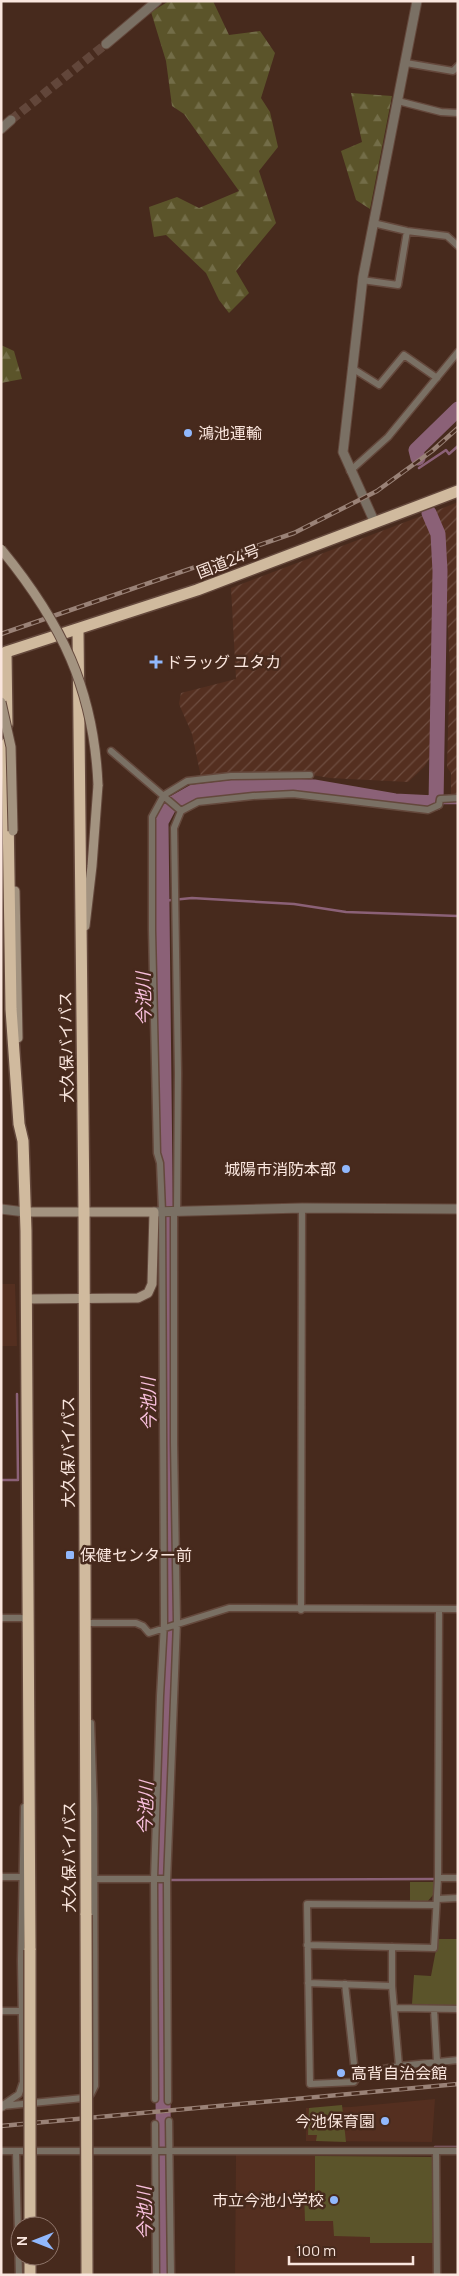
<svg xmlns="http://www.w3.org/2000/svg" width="459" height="2276" font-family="Manrope,'Noto Sans JP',sans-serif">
<defs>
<pattern id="industrial-furrows" width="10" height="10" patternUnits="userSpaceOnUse" patternTransform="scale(1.25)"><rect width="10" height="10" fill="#542f20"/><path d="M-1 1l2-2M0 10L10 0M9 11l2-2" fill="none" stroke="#6e4d40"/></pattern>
<pattern id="forest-firs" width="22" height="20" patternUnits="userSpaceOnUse" patternTransform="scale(1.25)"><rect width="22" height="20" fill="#5b542a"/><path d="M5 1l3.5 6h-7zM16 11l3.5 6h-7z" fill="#736d48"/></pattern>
</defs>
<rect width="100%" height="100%" fill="#472a1d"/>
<!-- built -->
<path fill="#542f20" d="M1 1284H15L17 1346H1Z
M435 2099 432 2142 306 2141V2108L351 2107Z
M236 2155 433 2157 435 2275H235Z"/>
<!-- industrial -->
<path fill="url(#industrial-furrows)" d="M458 502V796L451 794V773L447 767 450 665 446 595H442L440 534 433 512Z
M424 515 432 536 437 629 434 752 424 767 408 782 330 778 301 773 201 777 192 734 179 704 180 698 181 693 236 679 231 588Z"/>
<!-- green -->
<path fill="#5b542a" d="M410 1882H435L433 1895 427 1902H410Z
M438 1939H458L457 2006 412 2004 414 1975 431 1976Z
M342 2105 346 2142 316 2141 317 2135H308L309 2108Z
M315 2156 433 2157 434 2243H370V2237L334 2236 333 2221H305L304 2192 315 2191Z"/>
<!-- forest -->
<path fill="url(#forest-firs)" d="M169 1H213L229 35 260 31 275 53 261 98 270 112 278 147 259 171 276 223 236 271 249 293 229 313 219 300 206 273 166 235 154 237 149 207 177 197 199 208 239 191 184 114 172 106 166 61 151 12Z
M351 93 392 96 370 209 356 200 341 151 362 142Z
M1 345 14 351 22 379 1 383Z"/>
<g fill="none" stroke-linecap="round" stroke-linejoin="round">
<!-- stream -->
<path stroke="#8b6177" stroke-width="2.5" d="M419 468 446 450 449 454 458 446
M436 803H458
M162 901 192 898 294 904 346 912 458 916
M1 1480H18L17 1394
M170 1880 436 1879
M435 2147H458"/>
<!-- river -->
<path stroke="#8b6177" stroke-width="15" d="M418 458 416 450 458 409
M165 2275C163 2056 157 1837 170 1618L161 822 170 805 193 792 253 785 314 787 395 801 436 803 440 571 438 534 429 513"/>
<!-- tertiary-tunnel -->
<path stroke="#62463a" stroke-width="9" stroke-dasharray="9 4.5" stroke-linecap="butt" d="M11 120 106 44"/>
<!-- minor casing -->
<g stroke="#64483c" stroke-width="9">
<path id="minor" d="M406 63 453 71 458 66
M398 101 441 112 458 113
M373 223 407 231 447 236 458 246
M362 280 398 285 407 231
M352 368 379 385 404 355 437 378
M350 471 388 437 458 352
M111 751 181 811
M177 1211 178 1073 174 828 181 811 198 802 253 796 293 794 428 810 439 805 440 799 458 798
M301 1610 302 1208
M1 1618H22L29 1622
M85 1623H136L143 1626 149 1633 229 1608 458 1609
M1 1877H22
M438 1878H458
M94 1879H167
M438 1899 458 1898
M436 1905 307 1904 310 2084 354 2082 359 2074 399 2066 458 2060
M307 1945 434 1948 438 1878 439 1609
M392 1947V1986L399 2066
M308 1983 392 1986
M345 1984 354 2064 359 2074
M394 2008 458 2009
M434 2009 437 2062
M1 2011H22
M155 2099 154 1879 160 1696 164 1623 162 1211 160 1163 157 1153 152 930V817L164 795 187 781 231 776 310 775
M168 2101 167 1882 177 1622 174 1443V1211
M3 2105 19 2094 23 2082 21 1961 24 1807
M2 2106 83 2098 91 2094 95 2086 94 1808 91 1723
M169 2121 171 2275
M155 2124 156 2275
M1 2151H458
M16 2151 19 2275
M436 2151 437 2275"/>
</g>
<!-- tertiary casing -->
<g stroke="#64483c" stroke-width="11">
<path id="tertiary" d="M106 44 157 1
M1 129 11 120
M375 523 343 452 363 277 417 1
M1 1209 25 1212
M154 1212 302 1208 458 1209
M1 2106H2"/>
</g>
<!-- secondary casing -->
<g stroke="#64483c" stroke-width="11">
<path id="secondary" d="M15 891 18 1038
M85 926 92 866 98 785
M25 1212H154L152 1284 148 1293 138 1298 26 1299"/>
</g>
<!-- trunk casing -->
<g stroke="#64483c" stroke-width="14">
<path id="trunk" d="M78 630 84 1212 86 1915
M7 724 6 652 197 590 458 491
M7 743 11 1009 19 1124 23 1141 26 1231 30 1950
M30 2256V2275"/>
</g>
<!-- minor -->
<use href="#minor" stroke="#7a7064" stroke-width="6"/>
<!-- tertiary -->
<use href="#tertiary" stroke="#7a7064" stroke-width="9"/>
<!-- secondary -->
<use href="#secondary" stroke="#a39380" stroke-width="9"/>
<!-- trunk -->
<use href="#trunk" stroke="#d0ba9e" stroke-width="11"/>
<!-- rail casing -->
<g stroke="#9a8277" stroke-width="4.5">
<path id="rail" d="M1 634 294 533 377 491 432 451 458 428
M1 2126 458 2084"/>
</g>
<!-- rail -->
<use href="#rail" stroke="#472a1d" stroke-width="2.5" stroke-dasharray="8" stroke-linecap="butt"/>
<!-- secondary-bridge casing -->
<g stroke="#64483c" stroke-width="11" stroke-linecap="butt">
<path id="secondary-bridge" d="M1 549C61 622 94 689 98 785
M1 702 11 747 13 831"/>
</g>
<!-- trunk-bridge casing -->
<g stroke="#64483c" stroke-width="14" stroke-linecap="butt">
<path id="trunk-bridge" d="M86 1915 87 2275
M30 1950V2226"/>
</g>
<!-- secondary-bridge -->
<use href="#secondary-bridge" stroke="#a39380" stroke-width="9"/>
<!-- trunk-bridge -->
<use href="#trunk-bridge" stroke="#d0ba9e" stroke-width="11"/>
</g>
<!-- markers -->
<g fill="#91b8fd" stroke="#472a1d" stroke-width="2">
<circle cx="188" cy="433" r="5"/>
<path d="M153.5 654.5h5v5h5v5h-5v5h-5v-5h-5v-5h5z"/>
<circle cx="346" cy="1169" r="5"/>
<rect x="65" y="1550" width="10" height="10" rx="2.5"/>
<circle cx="341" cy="2073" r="5"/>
<circle cx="385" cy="2121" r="5"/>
<circle cx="334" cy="2200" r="5"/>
</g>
<g text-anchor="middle" stroke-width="5" stroke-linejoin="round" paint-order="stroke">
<!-- poi labels -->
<g font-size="16" fill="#fae6de" stroke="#472a1d" text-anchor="start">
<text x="198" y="439">鴻池運輸</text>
<text x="166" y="668">ドラッグ ユタカ</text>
<text x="336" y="1175" text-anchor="end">城陽市消防本部</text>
<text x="80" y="1561">保健センター前</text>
<text x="351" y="2079">高背自治会館</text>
<text x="375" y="2127" text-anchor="end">今池保育園</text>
<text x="324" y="2206" text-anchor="end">市立今池小学校</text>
</g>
<!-- street labels -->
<g font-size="16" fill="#fae6de" stroke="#472a1d">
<text transform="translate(228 561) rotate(-21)" y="6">国道24号</text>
<text transform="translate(66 1047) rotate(-91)" y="6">大久保バイパス</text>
<text transform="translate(68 1452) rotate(-90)" y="6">大久保バイパス</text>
<text transform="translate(69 1857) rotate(-90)" y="6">大久保バイパス</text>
</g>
<!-- water labels -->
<g font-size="18" font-style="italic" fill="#f8bfdc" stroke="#472a1d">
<text transform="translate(144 999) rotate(-91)" y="6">今池川</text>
<text transform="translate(149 1404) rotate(-91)" y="6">今池川</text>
<text transform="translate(146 1808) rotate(-88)" y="6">今池川</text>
<text transform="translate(145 2213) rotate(-91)" y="6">今池川</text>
</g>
</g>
<!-- border -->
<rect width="459" height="2276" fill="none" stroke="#fae6de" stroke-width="5"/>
<!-- north arrow -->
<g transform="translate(35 2241) rotate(270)"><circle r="24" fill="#472a1d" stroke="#8f756a"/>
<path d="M0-4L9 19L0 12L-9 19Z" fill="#91b8fd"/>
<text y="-8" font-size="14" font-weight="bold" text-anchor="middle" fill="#fae6de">N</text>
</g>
<!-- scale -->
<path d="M289 2256v8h124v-8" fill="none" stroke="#fae6de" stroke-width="2.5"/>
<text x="296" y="2256" font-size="15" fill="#fae6de" stroke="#472a1d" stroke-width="4" paint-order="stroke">100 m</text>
</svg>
